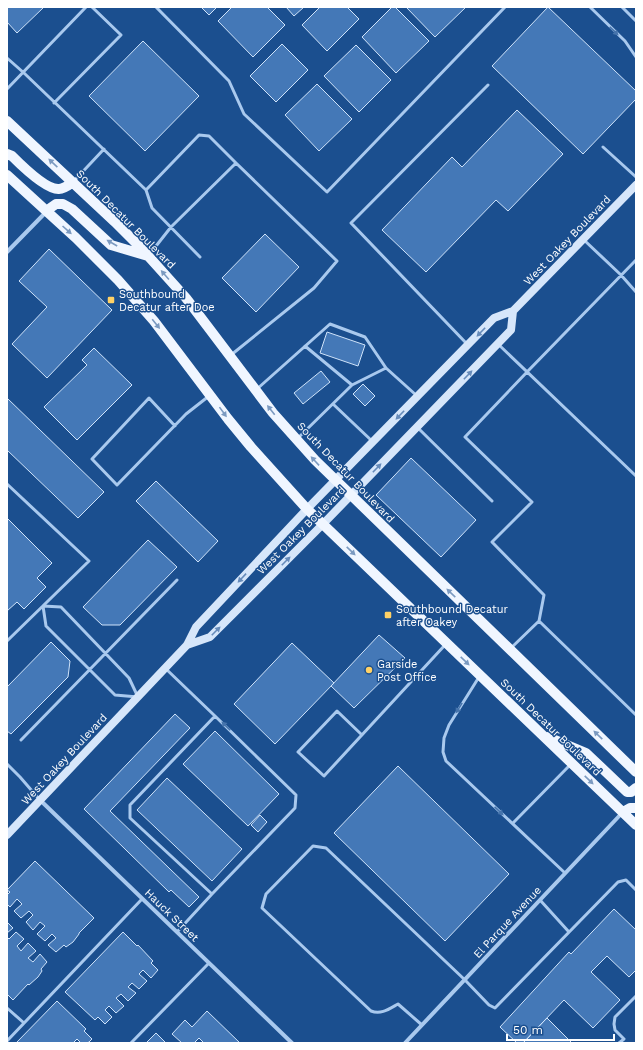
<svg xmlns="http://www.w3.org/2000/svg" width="643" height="1050" font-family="'Work Sans',sans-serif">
<rect width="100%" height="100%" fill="#1b4f8f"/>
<!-- building -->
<path fill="#4478b7" stroke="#cfe3fa" d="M7 7H44L17 33 7 22Z
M201 7H217L209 15Z
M232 7H267L285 25 253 57 218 21Z
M286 7H304L294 16Z
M320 7H347L359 19 327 51 302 25Z
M392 7H395L429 41 396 73 362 37Z
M406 7H466L435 37Z
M548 7 636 91V99L583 154 492 66Z
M143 41 199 96 145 151 89 96Z
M282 44 308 70 276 102 250 76Z
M356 45 391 80 359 112 324 76Z
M317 84 352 119 319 151 285 115Z
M517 110 563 154 508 211 496 200 426 272 382 230 452 157 462 167Z
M265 234 299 267 256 312 222 278Z
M49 249 112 310 47 378 12 344 47 307 19 281Z
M327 332 365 345 358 366 320 353Z
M94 348 132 385 77 440 44 407 87 365 82 360Z
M321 371 330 382 303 404 294 393Z
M363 384 375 396 365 406 353 394Z
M7 398 104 492 78 518 7 450Z
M411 458 476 520 441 557 376 495Z
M156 481 218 541 198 562 136 501Z
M7 518 52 563 37 578 46 587 24 609 17 602 7 611Z
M148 540 177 567 120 625H102L83 607Z
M379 635 405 658 354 708 331 686Z
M51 642 70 661 68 677 11 734 7 731V687Z
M292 643 334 683 275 744 234 704Z
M175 714 190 728 110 811 199 897 189 907 171 890 169 892 84 809Z
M215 731 279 794 248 826 183 764Z
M398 766 509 874 445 941 334 833Z
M167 778 242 849 212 881 137 810Z
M260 815 267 822 258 832 251 825Z
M35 861 94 918 79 933V934L73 942 66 947 64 945 56 952 48 945 56 938 52 934 45 941 37 934 45 926 40 922 33 930 26 922 33 915 29 911 21 918 14 911 22 904 17 899 10 907 7 904V895L10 892 7 890Z
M614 909 636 930V970L629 977 607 956 591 972 620 1000 593 1028 564 1000 523 1043H517L500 1027 569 952 571 954Z
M7 922 13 928 7 933Z
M16 932 24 939 17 946 21 951 28 943 36 951 28 958 33 962 40 954 47 962 41 969 42 971 38 977 29 985 28 984 13 1000 7 994V937L9 939Z
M123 932 137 946 138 945 153 961 151 963 158 970 151 978 143 970 139 974 147 981 139 989 132 983 128 987 136 993 128 1001 121 994 116 998 124 1006 116 1013 109 1006 105 1010 112 1017 105 1024 98 1017 95 1020 65 992Z
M57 1001 86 1029 84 1031 92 1039 89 1042 87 1043H81L77 1039 73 1043H16Z
M207 1011 240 1043H204L199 1038 194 1043H182L172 1034 185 1020 192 1027Z
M547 1018 572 1043H523Z
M156 1033 166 1043H146Z"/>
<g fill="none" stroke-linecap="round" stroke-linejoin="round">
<!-- lane -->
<path stroke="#a9c9ee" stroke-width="3" d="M156 7 229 81 244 114 327 192 505 7
M590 7 625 41 636 57
M622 7 636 21
M7 58 24 73 146 190 152 208 200 257
M7 89 86 7
M54 103 121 35 92 7
M603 147 636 177
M74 181 104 149
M146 190 199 135 209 136 236 163
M584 240 621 275 636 292
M149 255 171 227 236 163 337 261 314 288 231 355
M467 344 351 223 488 85
M498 344 636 476
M352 385 386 368
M257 389 330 324 365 337 386 368 416 395
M333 404 372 441
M175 426 149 398 92 459 117 485 186 414 209 396
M417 427 492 501
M298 438 352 385 305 346
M7 484 89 561 7 641
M43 606 61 607 129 678 138 697 115 695 46 626Z
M539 621 636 715
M511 648 539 621 544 595 492 542 532 502 465 437 527 372 636 260
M165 668 215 716 296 795 295 808 212 894 130 818V805L215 716
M479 677 449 725 444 738 443 752 446 761 565 873
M362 735 337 711 298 752 324 776 445 645
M21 740 177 580
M7 764 20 777 39 799
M513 823 570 765
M540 900 569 932
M177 932 212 894
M7 1008 24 1023
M422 1025 398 1004C389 1009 381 1015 371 1011L262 908 266 894 313 846 326 848 465 980 489 1005 495 1008 618 882 626 880 636 890
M7 1041 142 899
M131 1043 209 963
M619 1043 624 1039 615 1030 614 1024 615 1017 636 996"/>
<!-- street -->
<path stroke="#a9c9ee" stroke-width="4" d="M7 252 46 212
M40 800 292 1043
M405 1043 622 813"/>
<!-- secondary -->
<path stroke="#d6e6fa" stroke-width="8" d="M187 645 210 637 323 524 511 330 513 311
M7 835 187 645 196 627 307 509 494 318 513 311 636 185"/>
<!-- primary -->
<path stroke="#f0f6ff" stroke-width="10" d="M7 121 115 222 141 248 186 298 208 327 273 413 315 460 636 772
M7 154 12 156C21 165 46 190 59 189 64 189 69 185 73 182
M7 175 76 238 118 280 154 321 228 419 251 447 307 509 636 825
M46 211 56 204H63L72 209 111 245 148 256
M548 737 586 753 627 792H631L636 788
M623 812 630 808H636"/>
</g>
<!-- one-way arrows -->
<defs><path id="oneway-solid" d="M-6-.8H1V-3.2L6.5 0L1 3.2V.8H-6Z"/></defs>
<g fill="#4674ac">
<use href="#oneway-solid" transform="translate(614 31) rotate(44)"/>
<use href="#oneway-solid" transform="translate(459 708) rotate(122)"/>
<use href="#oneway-solid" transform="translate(226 726) rotate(-136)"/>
<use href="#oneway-solid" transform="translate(499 811) rotate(43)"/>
</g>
<g fill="#7b9ac1">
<use href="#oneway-solid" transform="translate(53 163) rotate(-137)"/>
<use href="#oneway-solid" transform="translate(67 230) rotate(42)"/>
<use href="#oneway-solid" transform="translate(112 243) rotate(-150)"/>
<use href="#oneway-solid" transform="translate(165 275) rotate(-131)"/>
<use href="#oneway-solid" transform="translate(156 324) rotate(51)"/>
<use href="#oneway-solid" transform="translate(271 410) rotate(-128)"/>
<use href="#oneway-solid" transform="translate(223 412) rotate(54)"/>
<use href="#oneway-solid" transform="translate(315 461) rotate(-133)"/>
<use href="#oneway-solid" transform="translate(351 551) rotate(44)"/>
<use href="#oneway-solid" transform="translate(451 593) rotate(-136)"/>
<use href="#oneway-solid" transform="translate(465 661) rotate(44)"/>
<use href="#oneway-solid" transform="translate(598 735) rotate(-136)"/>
<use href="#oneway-solid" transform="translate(589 780) rotate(44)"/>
</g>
<g fill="#668bba">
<use href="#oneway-solid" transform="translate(481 332) rotate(134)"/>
<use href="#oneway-solid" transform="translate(468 375) rotate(-46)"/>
<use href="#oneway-solid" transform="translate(400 415) rotate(134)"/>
<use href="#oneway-solid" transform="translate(377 468) rotate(-46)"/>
<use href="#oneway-solid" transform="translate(286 561) rotate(-45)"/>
<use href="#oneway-solid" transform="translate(242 578) rotate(133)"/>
<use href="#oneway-solid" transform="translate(216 631) rotate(-45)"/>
</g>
<!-- markers -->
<g fill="#ffd166" stroke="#1b4f8f" stroke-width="1.5">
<rect x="107" y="296" width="8" height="8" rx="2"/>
<rect x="384" y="611" width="8" height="8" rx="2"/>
<circle cx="369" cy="670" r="4"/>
</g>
<g text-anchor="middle" stroke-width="3" stroke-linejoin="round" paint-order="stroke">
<!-- street labels -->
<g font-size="11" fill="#fff" stroke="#1b4f8f">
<text transform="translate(126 219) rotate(45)" y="4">South Decatur Boulevard</text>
<text transform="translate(567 240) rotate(-46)" y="4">West Oakey Boulevard</text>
<text transform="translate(346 472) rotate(46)" y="4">South Decatur Boulevard</text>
<text transform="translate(301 530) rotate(-45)" y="4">West Oakey Boulevard</text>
<text transform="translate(551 727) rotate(44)" y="4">South Decatur Boulevard</text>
<text transform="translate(64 759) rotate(-47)" y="4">West Oakey Boulevard</text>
<text transform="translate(172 915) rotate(44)" y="4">Hauck Street</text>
<text transform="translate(507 922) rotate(-47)" y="4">El Parque Avenue</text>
</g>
<!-- poi labels -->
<g font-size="11" fill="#fff" stroke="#1b4f8f" text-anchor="start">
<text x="119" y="298">Southbound<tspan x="119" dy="13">Decatur after Doe</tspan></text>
<text x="396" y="613">Southbound Decatur<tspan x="396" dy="13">after Oakey</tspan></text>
<text x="377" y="668">Garside<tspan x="377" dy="13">Post Office</tspan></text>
</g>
</g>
<!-- border -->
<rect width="643" height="1050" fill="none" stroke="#ffffff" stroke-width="16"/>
<!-- scale -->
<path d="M507 1034v6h107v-6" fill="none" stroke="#ffffff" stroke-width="2"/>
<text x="513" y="1034" font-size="12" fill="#ffffff" stroke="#1b4f8f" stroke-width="3" paint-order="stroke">50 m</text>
</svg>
